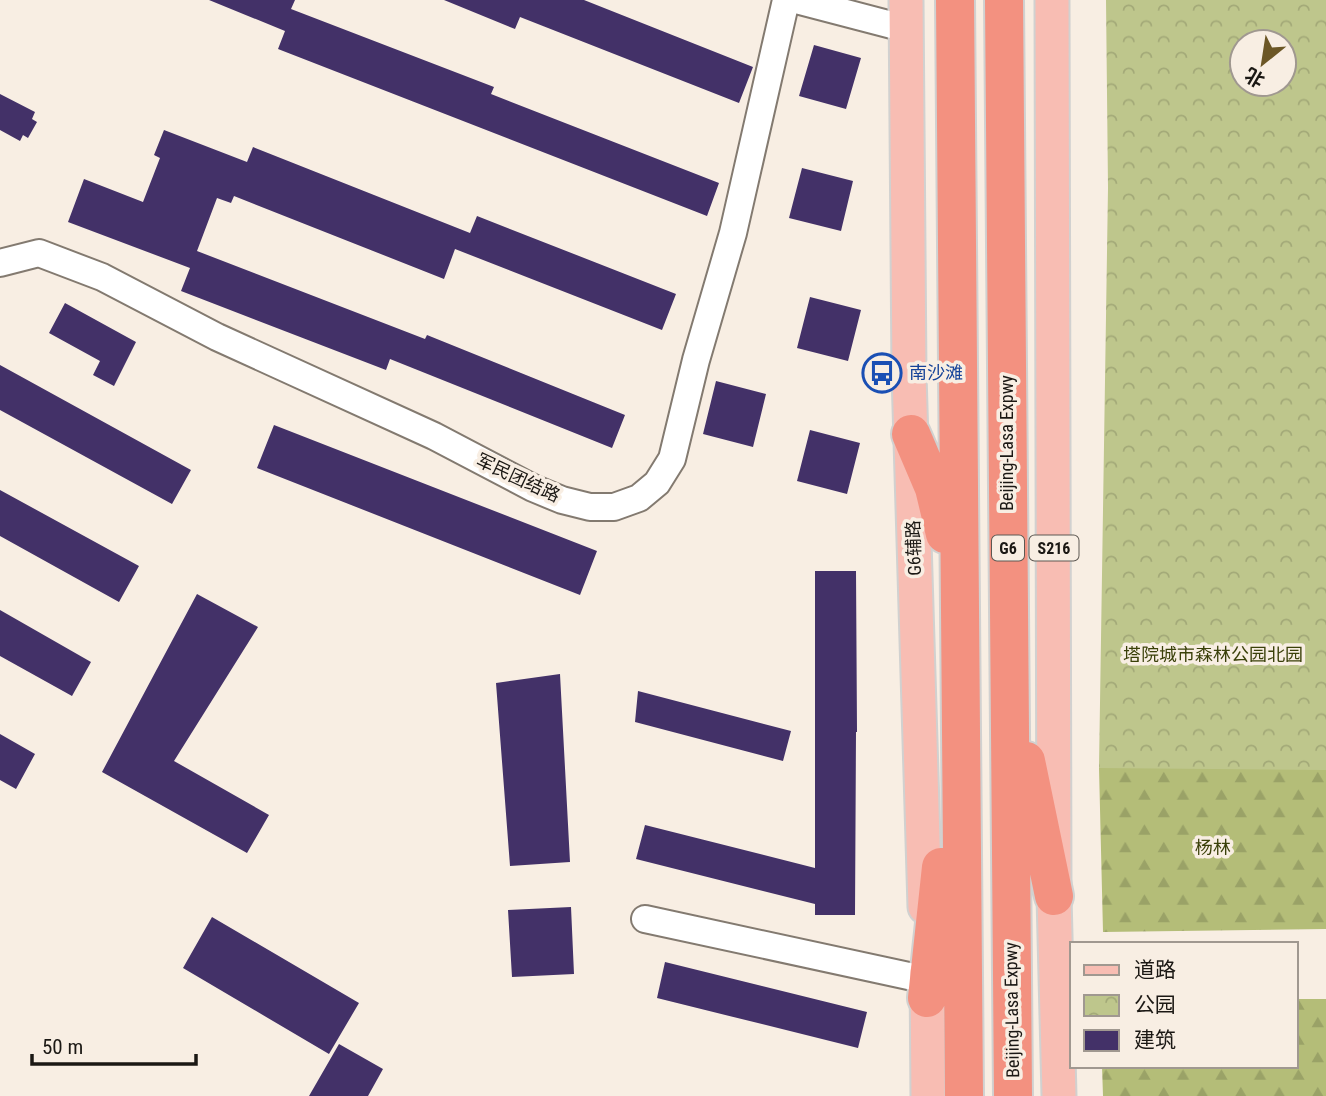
<svg xmlns="http://www.w3.org/2000/svg" width="1326" height="1096" font-family="'Roboto Condensed','Noto Sans SC',sans-serif">
<defs>
<pattern id="forest-firs" width="22" height="20" patternUnits="userSpaceOnUse" patternTransform="scale(1.75)"><rect width="22" height="20" fill="#b4bd78"/><path d="M5 1l3.5 6h-7zM16 11l3.5 6h-7z" fill="#9aa267"/></pattern>
<pattern id="park-crowns" width="20" height="18" patternUnits="userSpaceOnUse" patternTransform="scale(1.75)"><rect width="20" height="18" fill="#bec68c"/><path d="M2 6a3 3 0 1 1 6 0M12 15a3 3 0 1 1 6 0" fill="none" stroke="#a3a978"/></pattern>
</defs>
<rect width="100%" height="100%" fill="#f8eee3"/>
<!-- forest -->
<path fill="url(#forest-firs)" d="M1326 765V929L1103 932 1099 768Z
M1296 999H1326V1096H1103L1102 1066H1296Z"/>
<!-- park -->
<path fill="url(#park-crowns)" fill-rule="evenodd" d="M1106 0H1326V770L1099 768 1108 188ZM1242 42H1284V84H1242Z"/>
<!-- building -->
<path fill="#433168" d="M209 0H295L291 9 494 87 491 94 719 183 707 216 278 49 285 31Z
M444 0H584L753 67 739 103 520 17 515 29Z
M814 45 861 58 846 109 799 96Z
M0 94 35 112 32 119 37 122 28 138 23 135 20 141 0 130Z
M164 130 247 162 253 147 470 233 477 216 676 294 662 330 455 249 444 279 234 196 231 203 217 198 197 251 425 339 427 335 625 415 612 448 390 359 386 370 181 291 190 268 68 222 84 179 143 202 160 158 154 155Z
M802 168 853 181 841 231 789 218Z
M810 297 861 310 848 361 797 348Z
M65 303 136 342 114 386 93 375 100 361 49 333Z
M0 365 191 470 172 504 0 410Z
M716 381 766 394 753 447 703 434Z
M274 425 597 551 580 595 257 468Z
M810 430 860 443 847 494 797 481Z
M0 490 139 566 119 602 0 536Z
M815 571H856L857 732H856L855 915H815V904L636 859 645 825 815 868Z
M197 594 258 627 174 761 269 815 247 853 102 772Z
M0 610 91 662 72 696 0 656Z
M560 674 570 862 510 866 496 683Z
M638 691 791 731 783 761 635 722Z
M0 734 35 754 16 789 0 780Z
M571 907 574 974 512 977 508 910Z
M212 917 359 1003 329 1054 183 968Z
M665 962 867 1012 858 1048 657 998Z
M339 1044 383 1069 368 1096H309Z"/>
<g fill="none" stroke-linecap="round" stroke-linejoin="round">
<!-- minor casing -->
<g stroke="#837a70" stroke-width="30">
<path id="minor" d="M796 0 907 29
M0 263 39 253 102 277 217 337 434 436 533 488 562 500 590 507H614L639 498 657 483 672 459 696 360 733 233 786 0
M645 919 927 980"/>
</g>
<!-- major casing -->
<g stroke="#d1d1d0" stroke-width="37">
<path id="major" d="M906 0 909 374 925 907
M1052 0 1054 896 1059 1096
M927 972 928 1096"/>
</g>
<!-- highway casing -->
<g stroke="#d1d1d0" stroke-width="42">
<path id="highway" d="M955 0 964 1096
M1004 0 1013 1096
M911 434 934 488 945 534
M1026 761 1054 896
M927 998 941 867"/>
</g>
<!-- minor -->
<use href="#minor" stroke="#fff" stroke-width="26"/>
<!-- major -->
<use href="#major" stroke="#f8bdb3" stroke-width="33"/>
<!-- highway -->
<use href="#highway" stroke="#f39180" stroke-width="38"/>
</g>
<!-- icons -->
<defs>
<g id="bus-ring" transform="scale(2.0125)"><circle r="9.5" fill="#f8eee3" stroke="#1a4fb4" stroke-width="1.5"/><path d="M-5-6H5V4H4V6H2V4H-2V6H-4V4H-5ZM-3.5-4V0h7V-4ZM-3.5 1.2v1.5H-2V1.2ZM2 1.2v1.5H3.5V1.2Z" fill="#1a4fb4"/></g>
</defs>
<g fill-rule="evenodd">
<use href="#bus-ring" x="882" y="373"/>
</g>
<g text-anchor="middle" stroke-width="7" stroke-linejoin="round" paint-order="stroke">
<!-- shield labels -->
<g fill="#f8eee3" stroke="#5d5852" stroke-width="2">
<rect x="992" y="535.5" width="32" height="25" rx="5"/>
<rect x="1029.5" y="535.5" width="49" height="25" rx="5"/>
</g>
<g font-size="16" font-weight="bold" fill="#1b1814">
<text x="1008" y="554">G6</text>
<text x="1054" y="554">S216</text>
</g>
<!-- transit labels -->
<g font-size="18" fill="#164399" stroke="#f8eee3" text-anchor="start">
<text x="909" y="379">南沙滩</text>
</g>
<!-- street labels -->
<g font-size="18" fill="#1b1814" stroke="#f8eee3">
<text transform="translate(1007 443) rotate(-90)" y="6">Beijing-Lasa Expwy</text>
<text transform="translate(518 478) rotate(25)" y="6">军民团结路</text>
<text transform="translate(914 548) rotate(-92)" y="6">G6辅路</text>
<text transform="translate(1012 1010) rotate(-91)" y="6">Beijing-Lasa Expwy</text>
</g>
<!-- park labels -->
<g font-size="18" fill="#3a4009" stroke="#f8eee3">
<text x="1213" y="661">塔院城市森林公园北园</text>
<text x="1213" y="854">杨林</text>
</g>
</g>
<!-- legend -->
<rect x="1070" y="942" width="228" height="126" fill="#f8eee3" stroke="#a09890" stroke-width="2"/>
<rect x="1084" y="965" width="35" height="10" fill="#f8bdb3" stroke="#a09890" stroke-width="2"/>
<text x="1134" y="977" font-size="21" fill="#1b1814">道路</text>
<rect x="1084" y="995" width="35" height="21" fill="url(#park-crowns)" stroke="#a09890" stroke-width="2"/>
<text x="1134" y="1012" font-size="21" fill="#1b1814">公园</text>
<rect x="1084" y="1030" width="35" height="21" fill="#433168" stroke="#a09890" stroke-width="2"/>
<text x="1134" y="1047" font-size="21" fill="#1b1814">建筑</text>
<!-- north arrow -->
<g transform="translate(1263 63) rotate(210)"><circle r="33" fill="#f8eee3" stroke="#a09890" stroke-width="2"/>
<path d="M0-5L12 26L0 18L-12 26Z" fill="#6c5726"/>
<text y="-10" font-size="19" font-weight="bold" text-anchor="middle" fill="#1b1814">北</text>
</g>
<!-- scale -->
<path d="M32 1054v10h164v-10" fill="none" stroke="#1b1814" stroke-width="3.5"/>
<text x="42" y="1054" font-size="21" fill="#1b1814" stroke="#f8eee3" stroke-width="5" paint-order="stroke">50 m</text>
</svg>
